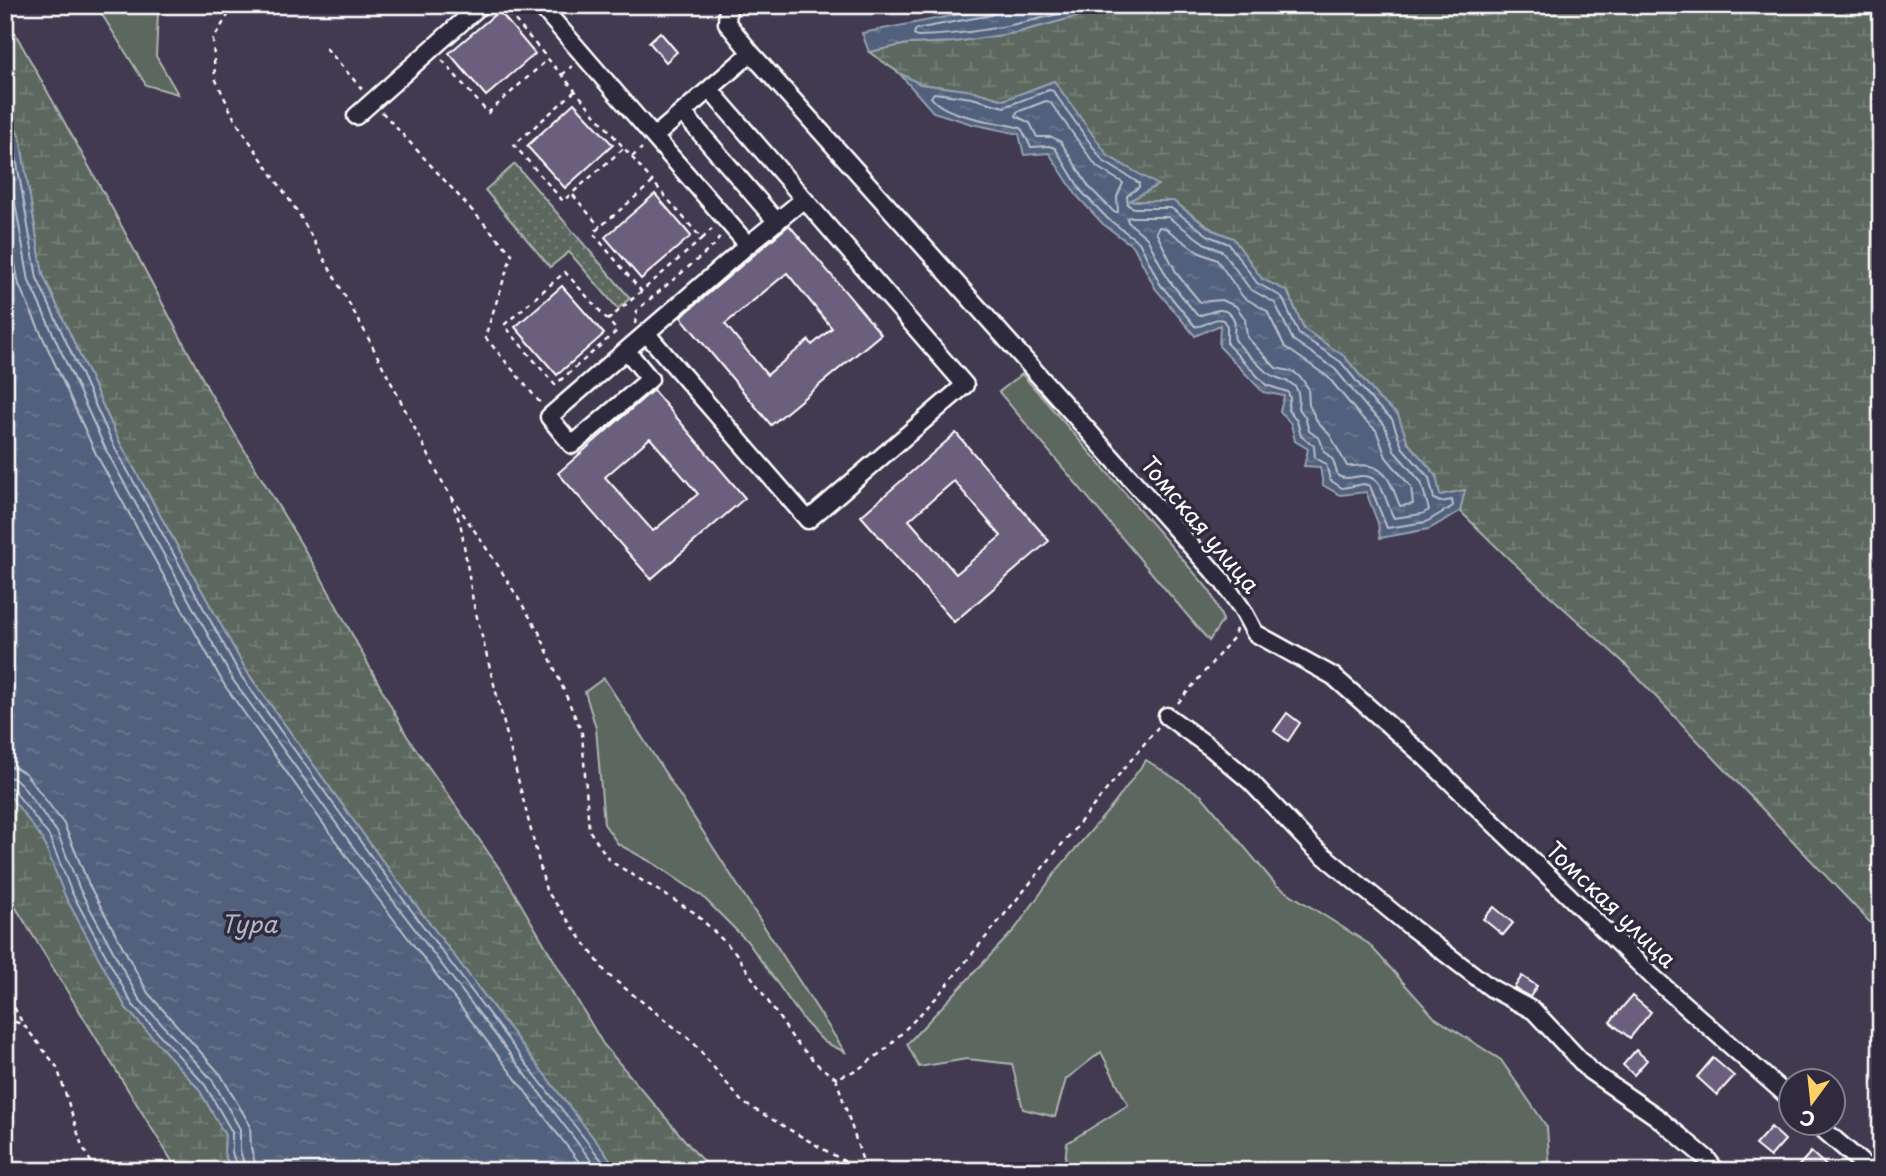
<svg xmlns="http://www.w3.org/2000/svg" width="1886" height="1176" font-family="'Playpen Sans',sans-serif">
<defs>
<pattern id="wetland-marsh" width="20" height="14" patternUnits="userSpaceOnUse" patternTransform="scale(1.75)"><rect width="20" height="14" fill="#5b685e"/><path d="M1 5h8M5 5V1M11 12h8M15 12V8" fill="none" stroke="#747f76"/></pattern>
<pattern id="park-dots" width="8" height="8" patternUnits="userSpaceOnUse" patternTransform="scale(1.75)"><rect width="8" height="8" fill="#5b685e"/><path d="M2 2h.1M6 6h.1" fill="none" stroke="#747f76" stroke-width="1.8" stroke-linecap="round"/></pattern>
<pattern id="water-ripples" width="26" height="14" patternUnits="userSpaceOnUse" patternTransform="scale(1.75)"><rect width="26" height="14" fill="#51607b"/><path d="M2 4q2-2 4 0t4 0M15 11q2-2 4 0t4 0" fill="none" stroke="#6b788f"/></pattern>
</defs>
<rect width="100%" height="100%" fill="#413a50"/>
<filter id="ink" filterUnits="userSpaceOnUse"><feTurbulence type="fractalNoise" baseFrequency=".0143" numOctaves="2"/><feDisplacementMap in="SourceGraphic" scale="14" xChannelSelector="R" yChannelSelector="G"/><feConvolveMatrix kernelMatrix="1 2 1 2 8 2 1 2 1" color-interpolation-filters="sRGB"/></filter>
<g filter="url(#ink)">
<!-- green -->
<path fill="#5b685e" stroke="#adb4ae" stroke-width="2" d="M96 5H163L158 13 156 56 178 94 146 85Z
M1022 374 1210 591 1223 620 1209 641 999 392Z
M604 678 845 1052 824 1042 805 1022 747 941 702 896 653 863 618 844 604 824 596 728 585 692Z
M1146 760 1202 796 1276 885 1369 944 1434 1017 1501 1060 1547 1127 1550 1171H1064L1067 1143 1128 1105 1101 1052 1066 1079 1055 1117 1023 1109 1012 1064 967 1059 919 1067 907 1044 1015 929 1058 869 1114 804Z"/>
<!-- wetland -->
<path fill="url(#wetland-marsh)" stroke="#adb4ae" stroke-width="2" d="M1120 5H1881V934L1622 661 1508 558 1460 511 1464 490 1440 496 1436 475 1408 443 1398 415 1379 399 1345 357 1304 329 1288 292 1262 279 1233 238 1213 230 1173 201H1128L1157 185 1108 156 1054 81 1004 100 973 91 920 84 899 73 869 52 907 44 954 42 1015 33Z
M5 15 112 208 209 391 321 577 407 736 504 875 603 1044 711 1171H619L527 1052 381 859 247 672 120 443 43 275 20 138 5 102Z
M5 789 43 839 66 896 126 1008 199 1089 225 1135 224 1153 232 1171H178L5 890Z"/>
<!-- park -->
<path fill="url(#park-dots)" stroke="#adb4ae" stroke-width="2" d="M515 164 630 298 618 309 569 252 550 267 485 190Z"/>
<!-- water -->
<path fill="url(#water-ripples)" stroke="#97a0b0" stroke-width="2" d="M1008 5H1120L1015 33 954 42 907 44 869 52 862 33Z
M899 73 920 84 973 91 1004 100 1054 81 1108 156 1158 185 1129 201H1173L1212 230 1233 238 1262 279 1287 291 1304 329 1345 357 1379 399 1398 415 1408 443 1436 475 1440 495 1465 490 1460 511 1429 529 1380 538 1378 523 1366 492 1340 495 1323 485 1320 467 1304 466 1308 449 1295 441 1291 424 1280 411 1284 396 1263 392 1219 346 1220 325 1195 336 1155 288 1134 247 1103 224 1077 196 1049 153 1024 155 1019 134 972 124 933 112Z
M5 102 20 138 43 275 120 443 247 672 381 859 527 1052 619 1171H232L224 1153 225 1135 199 1089 126 1008 65 896 43 840 5 789Z"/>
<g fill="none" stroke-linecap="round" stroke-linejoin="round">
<!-- shore -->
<path stroke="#b9bfca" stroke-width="2" d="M997 5 996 12 991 15 916 29 914 34 917 36C977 35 1034 21 1092 5
M1049 90 1053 91 1103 161 1139 183V187L1127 196 1128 205 1134 208H1171L1209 236 1229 244 1257 283 1282 297 1299 334 1341 362 1374 403 1392 419 1402 447 1429 478 1434 499 1440 502 1452 500 1453 506 1426 522 1387 528 1370 486 1364 484 1342 488 1330 480 1326 464 1315 458 1314 446 1301 436 1297 421 1288 410 1290 398 1288 392 1266 385 1227 344V326L1223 320C1213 316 1205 328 1195 326L1160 284 1139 242 1108 219 1082 192 1055 148 1049 146 1031 147 1021 128C998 122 944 117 931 97L934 93 972 98 1004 107Z
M1046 101 1050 102 1097 167 1123 183 1117 197 1118 212H1114L1089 187 1061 142 1052 137H1037L1030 123 1016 116 1017 112Z
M5 121 13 140 37 278 114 446 241 676 376 863 521 1057 610 1171
M5 147 29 281 106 450 233 680 369 869 599 1171
M5 209 19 285 96 454 225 686 360 875 586 1171
M1131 217H1168L1204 243 1223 252 1250 289 1275 303 1293 340 1335 369 1368 409 1384 424 1395 452 1421 482 1429 510 1422 514 1394 518C1385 504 1384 474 1361 476 1352 477 1346 480 1338 476L1333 460 1324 451 1320 439 1309 431 1305 417 1298 407C1303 374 1279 386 1262 368 1256 362 1238 346 1235 339 1232 330 1239 321 1229 313 1218 305 1208 316 1197 315L1168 279 1147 238 1128 222 1127 218Z
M1159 227 1165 228 1198 252 1217 260 1243 297 1267 311 1285 347 1328 377 1360 416 1376 430 1386 457 1411 487 1413 504 1400 506C1393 490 1389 470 1370 466 1362 464 1354 467 1347 466L1330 435 1318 423 1309 405 1308 388 1302 379 1294 372 1276 368 1247 337 1245 319 1236 306 1221 300 1200 302 1177 274 1156 232Z
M5 766 16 768 26 774 64 824 89 885 148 993 221 1075 250 1125 251 1148 257 1171
M5 777 13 778 20 783 57 832 80 890 139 999 213 1081 240 1129V1150L246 1171
M5 786 13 789 49 836 72 893 132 1004 205 1085 232 1132V1152L238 1171"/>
</g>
<!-- building -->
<path fill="#6a5e7b" stroke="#fff" stroke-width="2" fill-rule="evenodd" d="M499 11 535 54 486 96 449 53Z
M660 32 677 52 666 62 649 42Z
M574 103 613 145 565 188 527 146Z
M655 194 691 236 641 279 605 237Z
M789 225 881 334 771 425 681 317ZM787 273 832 328 812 345 809 340 767 375 725 324Z
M562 286 604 334 557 375 515 327Z
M653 390 745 498 651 579 558 473ZM650 438 698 494 653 531 605 477Z
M956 433 1049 541 954 622 861 516ZM954 481 1001 536 956 574 909 520Z
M1287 713 1300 723 1288 741 1274 731Z
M1494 907 1513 923 1503 935 1483 919Z
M1522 976 1537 986 1530 997 1514 988Z
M1632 996 1651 1012 1630 1038 1610 1022Z
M1636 1050 1647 1060 1634 1075 1623 1065Z
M1713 1058 1734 1076 1717 1095 1697 1077Z
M1771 1127 1785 1140 1770 1157 1755 1145Z
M1811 1152 1832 1171H1794Z"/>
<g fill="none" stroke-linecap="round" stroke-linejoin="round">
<!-- minor casing -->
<g stroke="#fff" stroke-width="21">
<path id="minor" d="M540 5 654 137 751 53
M728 5 727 23 751 53 1223 582 1242 609 1255 633 1333 676 1425 757 1654 978 1792 1100
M710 90 804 199 748 245
M683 113 777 222
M356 116 481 5
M646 333 808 520 965 385 804 199
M627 351 650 379 572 445 549 417 748 245 654 137
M1167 716 1211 748 1251 782 1312 846 1412 928 1491 988 1534 1011 1590 1071 1657 1117 1707 1159 1716 1171
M1817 1124 1871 1171"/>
</g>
<!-- path -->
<path stroke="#fff" stroke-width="2.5" stroke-dasharray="5 5" stroke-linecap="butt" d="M234 5 213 40 215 78 235 120 299 214 364 330 445 487 499 567 539 632 582 733 589 830 610 861 695 913 735 952 794 1040 820 1067 836 1078 857 1070 886 1049 936 998 1158 727
M502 5 653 182
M508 12 515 5
M326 48 362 89
M442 60 488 113 548 59
M562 75 572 66
M575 91 514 145 563 201 624 148
M382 112 512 254 485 337 542 405
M632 157 642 148
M573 195 600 227
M702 239 712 229
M608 320 565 272 504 325 555 385 617 331 608 320 702 239 653 182 593 233 642 292
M635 324 637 310 716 244 720 236
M451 497 461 527 473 601 546 890 607 974 693 1042 742 1102 861 1171
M1178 703 1233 638 1236 629
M5 990 23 1024 57 1067 82 1146 96 1171
M5 1019 22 1024
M836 1078 866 1171
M1212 1160 1217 1171"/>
<!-- minor -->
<use href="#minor" stroke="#2f2a3d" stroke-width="16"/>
</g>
</g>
<g text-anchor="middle" stroke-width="7" stroke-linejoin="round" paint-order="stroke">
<!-- street labels -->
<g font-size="23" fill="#fff" stroke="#2f2a3d">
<text transform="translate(1200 525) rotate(50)" y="8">Томская улица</text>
<text transform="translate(1611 905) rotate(44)" y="8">Томская улица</text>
</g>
<!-- water labels -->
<g font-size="24" font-style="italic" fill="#b1b7c4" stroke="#2f2a3d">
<text x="249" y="933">Тура</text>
</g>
</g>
<!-- margin -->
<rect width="1886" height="1176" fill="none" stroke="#2f2a3d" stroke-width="28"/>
<rect x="14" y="14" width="1858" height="1148" fill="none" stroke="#fff" stroke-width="2.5" filter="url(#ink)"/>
<!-- north arrow -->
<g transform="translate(1812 1102) rotate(195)"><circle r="33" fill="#2f2a3d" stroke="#827f8b" stroke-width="2"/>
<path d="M0-5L12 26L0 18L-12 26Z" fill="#ffd166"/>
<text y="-10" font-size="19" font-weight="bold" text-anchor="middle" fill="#ffffff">С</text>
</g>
</svg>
